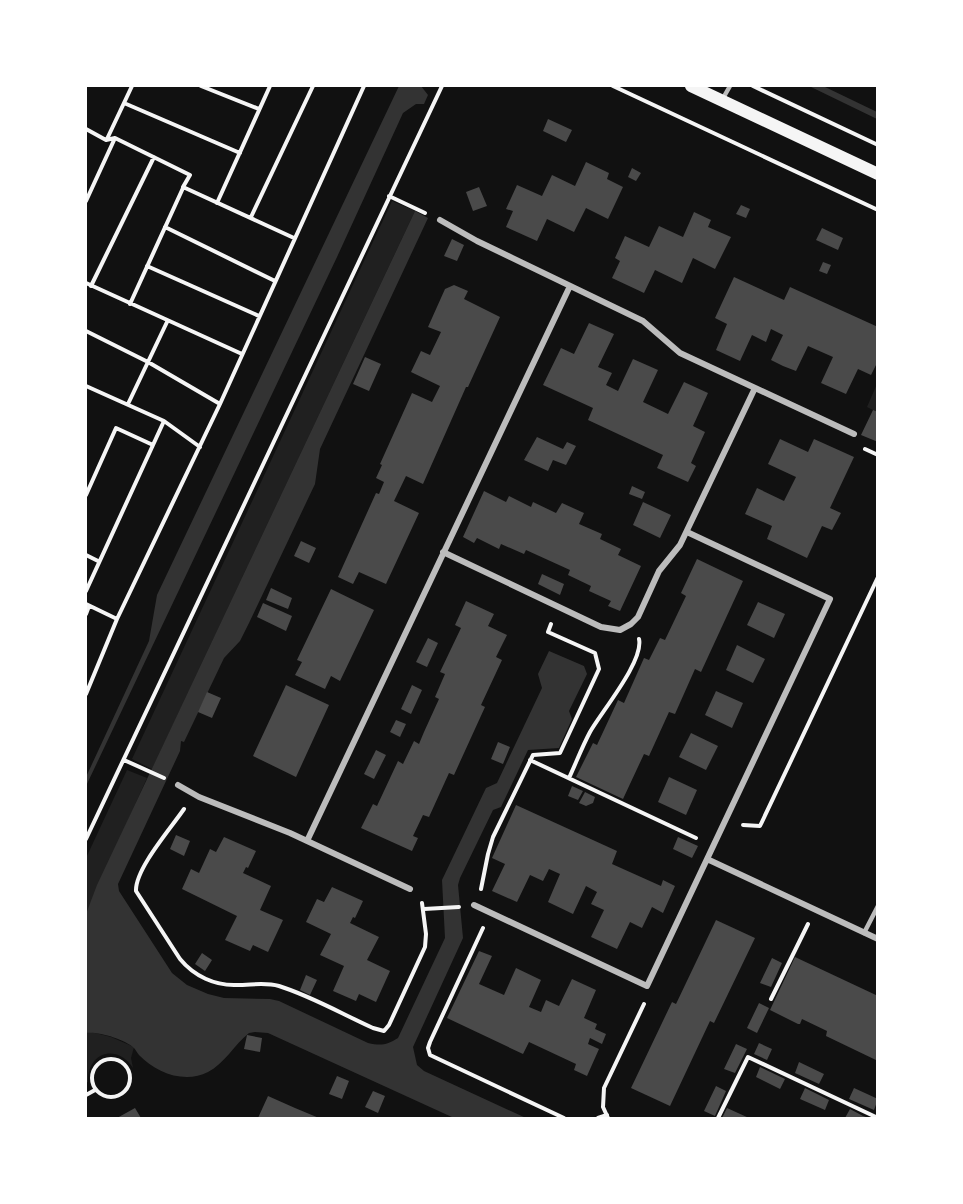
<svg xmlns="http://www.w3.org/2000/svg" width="963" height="1204" font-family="'IBM Plex Sans',sans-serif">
<rect width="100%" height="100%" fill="#111"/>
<!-- green -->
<path fill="#202020" d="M392 201 415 211 152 769 132 759Z
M877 384V412L867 407Z
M127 770 147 778 86 914V858Z
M91 1032 111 1037 134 1047 131 1058 133 1068C117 1043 87 1052 88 1082L86 1083V1033Z"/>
<!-- water -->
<path fill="#333" d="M399 86H421L428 95 424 104H416L403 113 337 257 86 786V777L149 641 157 595Z
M809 86H823L877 112V119Z
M415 211 428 218 320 449 315 484 249 623 240 641 224 658 184 742 181 741 180 751 118 884 119 891 172 973 187 985 208 994 224 998 270 999 279 1001 368 1043C381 1046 387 1045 398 1038L445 938 442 880 486 788 497 783 542 688 538 674 549 651 584 666 587 674 569 711 572 719 559 748 528 750 501 807 493 810 460 878 458 885 463 938 413 1047 417 1065 424 1071 526 1118H454L268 1033 255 1032 249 1033C235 1044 224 1064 208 1072 185 1084 156 1073 139 1055 137 1053 136 1050 134 1048 125 1039 97 1031 86 1033V914L97 885Z"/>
<!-- building -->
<path fill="#4a4a4a" d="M548 119 572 130 566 142 543 131Z
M586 162 609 173 607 179 623 187 608 219 586 208 574 232 547 219 537 241 506 227 513 211 506 209 517 185 542 196 552 175 575 186Z
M632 168 641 173 636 181 628 177Z
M479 187 487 206 473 211 466 192Z
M741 205 750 209 746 218 736 214Z
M694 212 711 220 708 227 731 237 715 269 693 258 682 283 655 270 644 293 612 278 620 261 615 258 625 236 649 247 659 226 683 237Z
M822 228 843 238 838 250 816 240Z
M452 239 464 245 457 261 444 256Z
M823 262 831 265 827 274 819 271Z
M734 277 784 300 790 287 878 327V361L871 375 858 369 846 394 821 383 833 357 808 346 796 371 783 366 771 360 783 335 771 329 766 342 752 335 740 361 716 350 727 324 715 318Z
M454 285 468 291 464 299 500 317 468 387H466L423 484 406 476 394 501 419 513 386 584 359 572 353 584 338 577 376 493 379 494 384 482 376 478 382 465 380 464 412 393 432 402 440 386 411 372 421 351 430 355 441 332 428 327 445 289Z
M589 323 614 334 598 367 612 373 606 385 618 391 633 359 658 370 643 402 668 414 684 382 708 393 693 426 705 432 691 463 696 466 688 482 657 468 663 455 588 420 593 408 543 385 561 348 574 354Z
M365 357 381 364 369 391 353 384Z
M873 410 878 412V442L861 435Z
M537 437 563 449 567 442 576 446 566 465 553 460 548 471 524 460Z
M780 439 808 452 814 439 854 457 830 508 841 513 832 530 822 526 807 558 767 539 772 526 745 514 757 488 784 501 796 477 768 464Z
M632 486 645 492 642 499 629 494Z
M484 491 506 502 509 496 531 507 533 502 556 513 562 503 584 513 579 524 602 534 600 539 621 549 618 555 641 566 620 611 608 606 611 601 589 591 591 586 568 575 570 570 526 550 524 554 501 544 499 549 477 538 474 543 463 537Z
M643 502 671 515 660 538 633 525Z
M301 541 316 548 309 563 294 556Z
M697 559 743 581 701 672 695 669 675 714 669 712 649 756 644 754 623 799 576 777 593 743 597 745 618 700 624 703 644 658 649 660 660 638 665 640 686 596 681 593Z
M542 574 564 584 560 595 538 584Z
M271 588 292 598 288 609 266 600Z
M331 589 374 610 340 681 331 676 325 689 295 675 302 662 297 660Z
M466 601 494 614 488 626 507 635 496 657 502 660 481 705 485 707 454 775 449 773 429 817 423 815 413 836 418 838 412 851 361 828 373 804 377 806 398 761 403 764 414 741 419 744 424 732 439 699 435 697 445 674 440 672 461 628 455 625Z
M758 602 785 614 774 638 747 625Z
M263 603 292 616 286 631 257 617Z
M428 638 438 643 427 667 416 662Z
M737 645 765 659 753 683 726 670Z
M286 685 329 705 296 777 253 756Z
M412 685 422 690 411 714 401 709Z
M716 691 743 703 732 728 705 715Z
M207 692 221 698 212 718 198 712Z
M396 720 406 724 400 737 390 732Z
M691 733 718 746 706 770 679 757Z
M498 742 510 747 503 764 491 759Z
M376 750 386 755 374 779 364 774Z
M669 777 697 790 686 815 658 802Z
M572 786 583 791 578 800 568 796Z
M585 792 595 797 593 803 586 806 579 803Z
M516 805 617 851 612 864 661 886 663 880 675 886 663 913 652 907 642 928 630 922 617 949 591 937 604 910 591 904 597 892 586 886 573 914 548 902 560 874 549 869 543 881 530 875 517 902 492 891 505 864 492 858Z
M176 835 190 841 184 856 170 849Z
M224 837 256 851 248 868 246 867 243 873 271 886 260 910 283 920 268 952 253 945 250 951 225 940 237 916 182 889 191 869 199 873 210 849 216 852Z
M678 837 698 846 692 858 673 849Z
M332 887 363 901 355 918 353 917 350 923 379 937 367 960 390 971 376 1002 359 994 356 1001 333 991 344 966 320 955 331 934 306 922 317 899 324 902Z
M716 920 755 938 714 1023 710 1021 670 1106 631 1088 672 1002 676 1004Z
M479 951 492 956 479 984 504 995 516 968 541 980 529 1007 541 1012 546 1000 559 1006 572 979 596 990 584 1018 597 1024 595 1029 606 1034 602 1044 590 1038 588 1044 599 1049 587 1076 574 1070 576 1064 529 1042 523 1054 447 1018Z
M202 953 212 960 205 971 195 964Z
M795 957 878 996V1061L826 1036 827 1031 802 1019 800 1024H798L770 1010Z
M772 958 782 963 771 987 760 983Z
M306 975 317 980 310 995 300 990Z
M759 1003 769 1008 757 1033 747 1028Z
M247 1035 262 1038 260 1052 244 1049Z
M759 1043 772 1049 767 1060 754 1054Z
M736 1044 747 1049 735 1073 724 1069Z
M799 1062 824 1074 819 1084 795 1073Z
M760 1067 785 1079 780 1089 756 1077Z
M337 1076 349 1081 342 1099 329 1094Z
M716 1086 726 1091 715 1116 704 1111Z
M805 1088 829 1100 825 1110 800 1099Z
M854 1088 878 1099 874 1110 849 1099Z
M373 1091 385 1096 378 1113 365 1107Z
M268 1096 295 1108 319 1118H258Z
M135 1108 141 1118H117Z
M727 1108 749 1118H722Z
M850 1109 863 1116 869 1118H845Z"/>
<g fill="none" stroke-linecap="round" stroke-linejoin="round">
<!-- path -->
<path stroke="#f5f5f5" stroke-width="4" d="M201 86 259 109
M613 86 878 210
M753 86 878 145
M124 103 240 153
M86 129 106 140 115 138 190 175 183 187 294 238
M107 139 132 86
M389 196 425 213
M86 201 115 138
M217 203 270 86
M251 217 313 86
M165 227 275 281
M147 266 259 316
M86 283 242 354
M91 286 154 157
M130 304 183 188
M86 331 148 362 220 404
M86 386 164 421 200 447
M128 404 167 322
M865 449 878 455
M86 495 116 428 153 445
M86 555 98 561
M86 591 164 421
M86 604 117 619 220 404 364 86
M86 614 89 606
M86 694 117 619
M124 760 164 778
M530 760 696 838
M569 778C576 763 582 747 590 732 602 711 644 661 639 639
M184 809C171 828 135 869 136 891L180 959C194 976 215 986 237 985 252 985 265 982 279 986 311 996 342 1014 373 1028L384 1031 389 1025 425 947 426 934 422 903
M743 825 760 826 878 577
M86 839 442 86
M481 889 488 854 493 837 533 755 560 753 599 669 595 653 548 632 551 624
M424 909 459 907
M483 928 430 1042 428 1048 430 1055 564 1118
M771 999 808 924
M92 1078a19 19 0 1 1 38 0a19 19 0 1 1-38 0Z
M86 1095 95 1090
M598 1118 607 1115
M608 1118 603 1107 604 1088 644 1004
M718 1118 748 1057 878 1118"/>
<!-- service -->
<path stroke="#bcbcbc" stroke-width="4.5" d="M722 100 730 86
M864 933 878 906"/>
<!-- minor -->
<path stroke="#bcbcbc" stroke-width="6" d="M440 220 477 241 643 321 680 353 854 434
M443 552 601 627 620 630 631 624 638 617 659 571 680 545 755 388
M178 785 199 797 290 833 410 889
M307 841 570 286
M707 859 878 939
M474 905 647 986 830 599 687 532"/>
<!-- secondary -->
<path stroke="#f5f5f5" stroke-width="12" d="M691 86 878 174"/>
</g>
<!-- border -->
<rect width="963" height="1204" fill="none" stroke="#ffffff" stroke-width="174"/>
</svg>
